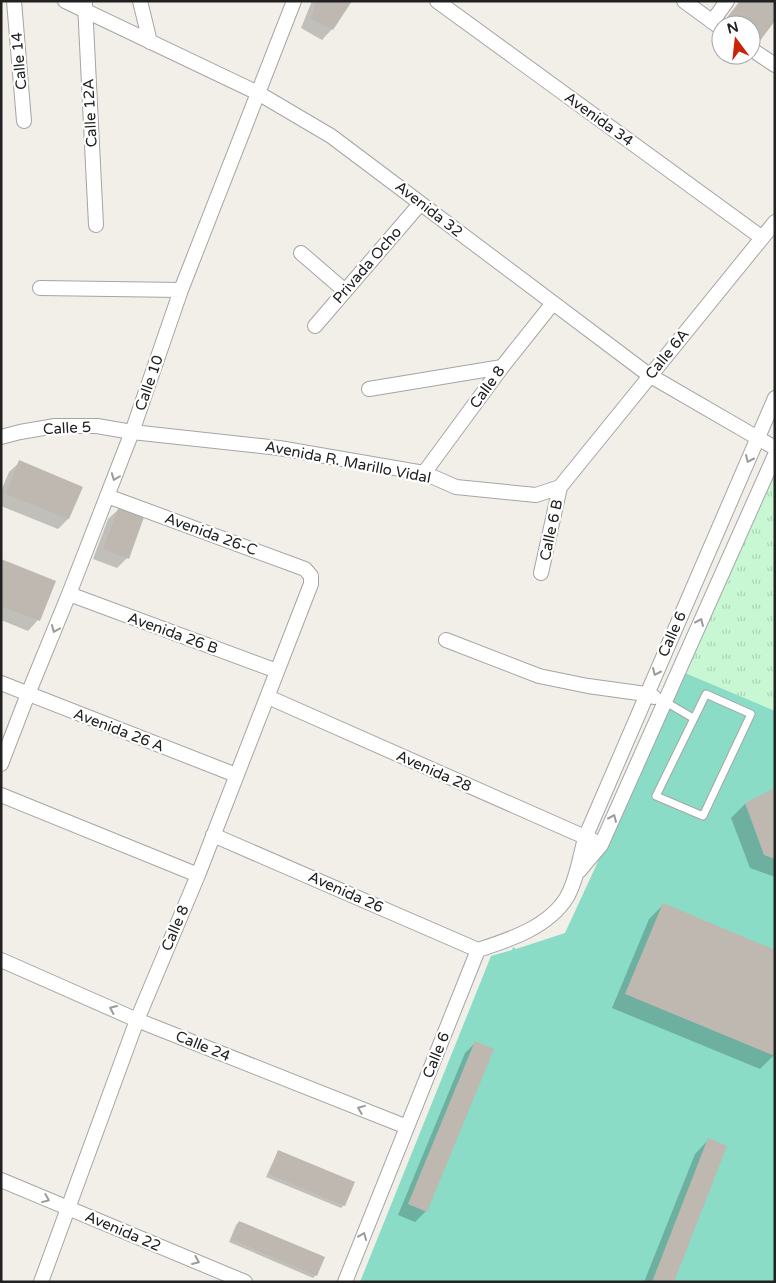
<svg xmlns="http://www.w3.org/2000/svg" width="776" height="1283" font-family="'Varela Round',sans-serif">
<defs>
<pattern id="park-tufts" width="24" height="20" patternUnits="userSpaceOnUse" patternTransform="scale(1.25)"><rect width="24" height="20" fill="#c8f8d3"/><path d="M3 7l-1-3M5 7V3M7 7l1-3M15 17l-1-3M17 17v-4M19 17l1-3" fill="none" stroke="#acd4b5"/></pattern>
</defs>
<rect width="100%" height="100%" fill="#f1efe8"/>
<!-- park -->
<path fill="url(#park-tufts)" d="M775 472V711L685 673Z"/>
<!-- pitch -->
<path fill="#8adcc7" d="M685 673 775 711V1282H360L491 956 512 950 513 947 516 949 565 933Z"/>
<!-- shadow -->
<path fill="#0003" d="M312 1H351L332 29 322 40 301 28Z
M740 1 775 19 751 48V25H721Z
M20 462 82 487 68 519 58 529 1 506V491L9 472Z
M119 509 127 558 117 568 93 559 108 519Z
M1 561 38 620 28 631 1 620Z
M775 789V877L750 868 731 818 745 804Z
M663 905 774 1055 760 1069 612 1008 649 919Z
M475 1043 426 1211 415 1222 398 1215 465 1053Z
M708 1140 672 1282H644L695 1154Z
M279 1152 344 1205 341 1208 266 1177 276 1155Z
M239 1222 316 1275 313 1278 229 1242 236 1225Z"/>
<!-- building -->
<path fill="#beb8b1" d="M317 1H352L333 30 311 18Z
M740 1H775V21L759 42 751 36V25H736L727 18Z
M19 460 83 487 69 519 6 494Z
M119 507 144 517 129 559 103 549Z
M1 559 56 581 40 621 1 606Z
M775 788V859L764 855 745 803Z
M663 903 775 950V1056L625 994Z
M475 1041 494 1049 427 1212 408 1204Z
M708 1138 727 1146 674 1282H652Z
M278 1150 355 1182 345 1206 269 1174Z
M239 1221 325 1257 317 1276 231 1239Z"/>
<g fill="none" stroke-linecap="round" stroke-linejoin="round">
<!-- service casing -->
<g stroke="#a5a5a5" stroke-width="9">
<path id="service" d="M706 694 751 714 703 816 656 796Z
M664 701 693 718"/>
</g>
<!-- minor casing -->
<g stroke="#a5a5a5" stroke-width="16">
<path id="minor" d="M14 1 24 121
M65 1 258 93 331 136 649 375 775 448
M140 1 150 42
M437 1 761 237
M684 1 721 28
M85 4 96 225
M712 22 727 1
M751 49 775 65
M301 253 345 291
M40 288 181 290
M315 326 420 204
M369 389 502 367
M1 437 20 432 55 426H97L132 432 279 448 424 473 456 487 536 495 560 487
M424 473 502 367 553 303
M541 573 560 487 775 222
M69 594 277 671
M446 640 539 676 588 686 646 694 654 697
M1 683 236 775
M268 697 594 841
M1 764 28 694 69 594 132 432 181 290 294 1
M1 795 198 875
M213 835 478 950
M579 871 601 845 775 455
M1 960 137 1020 407 1127
M1 1180 245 1282
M41 1282 137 1020 198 875 311 584V576L305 569 107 496
M345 1282 478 950C509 940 549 927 567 897 577 879 580 857 585 838L775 398"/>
</g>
<!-- service -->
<use href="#service" stroke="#fff" stroke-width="7"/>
<!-- minor -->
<use href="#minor" stroke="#fff" stroke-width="14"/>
</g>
<!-- one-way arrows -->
<defs><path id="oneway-chevron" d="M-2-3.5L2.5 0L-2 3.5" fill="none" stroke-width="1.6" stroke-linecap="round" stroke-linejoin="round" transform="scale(1.25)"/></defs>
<g stroke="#9b9b9b">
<use href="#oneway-chevron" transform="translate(749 459) rotate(114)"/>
<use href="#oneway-chevron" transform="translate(115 477) rotate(111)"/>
<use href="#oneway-chevron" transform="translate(700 622) rotate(-66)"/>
<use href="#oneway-chevron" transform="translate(55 629) rotate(113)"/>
<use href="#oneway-chevron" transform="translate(656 672) rotate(114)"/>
<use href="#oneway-chevron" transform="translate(613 818) rotate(-66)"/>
<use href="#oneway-chevron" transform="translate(113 1009) rotate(-156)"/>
<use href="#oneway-chevron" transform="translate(361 1109) rotate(-158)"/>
<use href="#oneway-chevron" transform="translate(46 1199) rotate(22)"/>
<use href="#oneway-chevron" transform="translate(363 1236) rotate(-68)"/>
<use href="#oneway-chevron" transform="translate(196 1261) rotate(23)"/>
</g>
<g text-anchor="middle" stroke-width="4.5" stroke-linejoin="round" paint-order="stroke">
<!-- street labels -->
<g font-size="15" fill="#212121" stroke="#fff">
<text transform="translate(19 61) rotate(-95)" y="5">Calle 14</text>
<text transform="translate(90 113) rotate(-93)" y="5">Calle 12A</text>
<text transform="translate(599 119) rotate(36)" y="5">Avenida 34</text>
<text transform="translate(429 209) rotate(38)" y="5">Avenida 32</text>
<text transform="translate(367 265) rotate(-49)" y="5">Privada Ocho</text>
<text transform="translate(667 354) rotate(-51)" y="5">Calle 6A</text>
<text transform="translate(149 383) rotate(-71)" y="5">Calle 10</text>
<text transform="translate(487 387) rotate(-54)" y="5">Calle 8</text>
<text transform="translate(67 428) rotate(-3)" y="5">Calle 5</text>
<text transform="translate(348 462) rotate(11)" y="5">Avenida R. Marillo Vidal</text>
<text transform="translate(551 530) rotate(-78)" y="5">Calle 6 B</text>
<text transform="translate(211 534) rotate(20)" y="5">Avenida 26-C</text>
<text transform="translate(173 633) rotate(20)" y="5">Avenida 26 B</text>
<text transform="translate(672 634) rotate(-66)" y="5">Calle 6</text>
<text transform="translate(119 730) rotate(21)" y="5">Avenida 26 A</text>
<text transform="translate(434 771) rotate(24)" y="5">Avenida 28</text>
<text transform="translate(346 892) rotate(24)" y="5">Avenida 26</text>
<text transform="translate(175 928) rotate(-67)" y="5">Calle 8</text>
<text transform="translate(203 1046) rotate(22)" y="5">Calle 24</text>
<text transform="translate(436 1055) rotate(-68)" y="5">Calle 6</text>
<text transform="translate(123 1231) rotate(23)" y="5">Avenida 22</text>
</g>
</g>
<!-- border -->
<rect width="776" height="1283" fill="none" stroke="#212121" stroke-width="5"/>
<!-- north arrow -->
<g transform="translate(736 40) rotate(345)"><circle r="24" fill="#ffffff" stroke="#a6a6a6"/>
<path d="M0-4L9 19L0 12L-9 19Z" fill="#c92309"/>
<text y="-8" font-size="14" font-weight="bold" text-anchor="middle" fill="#212121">N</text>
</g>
</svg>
